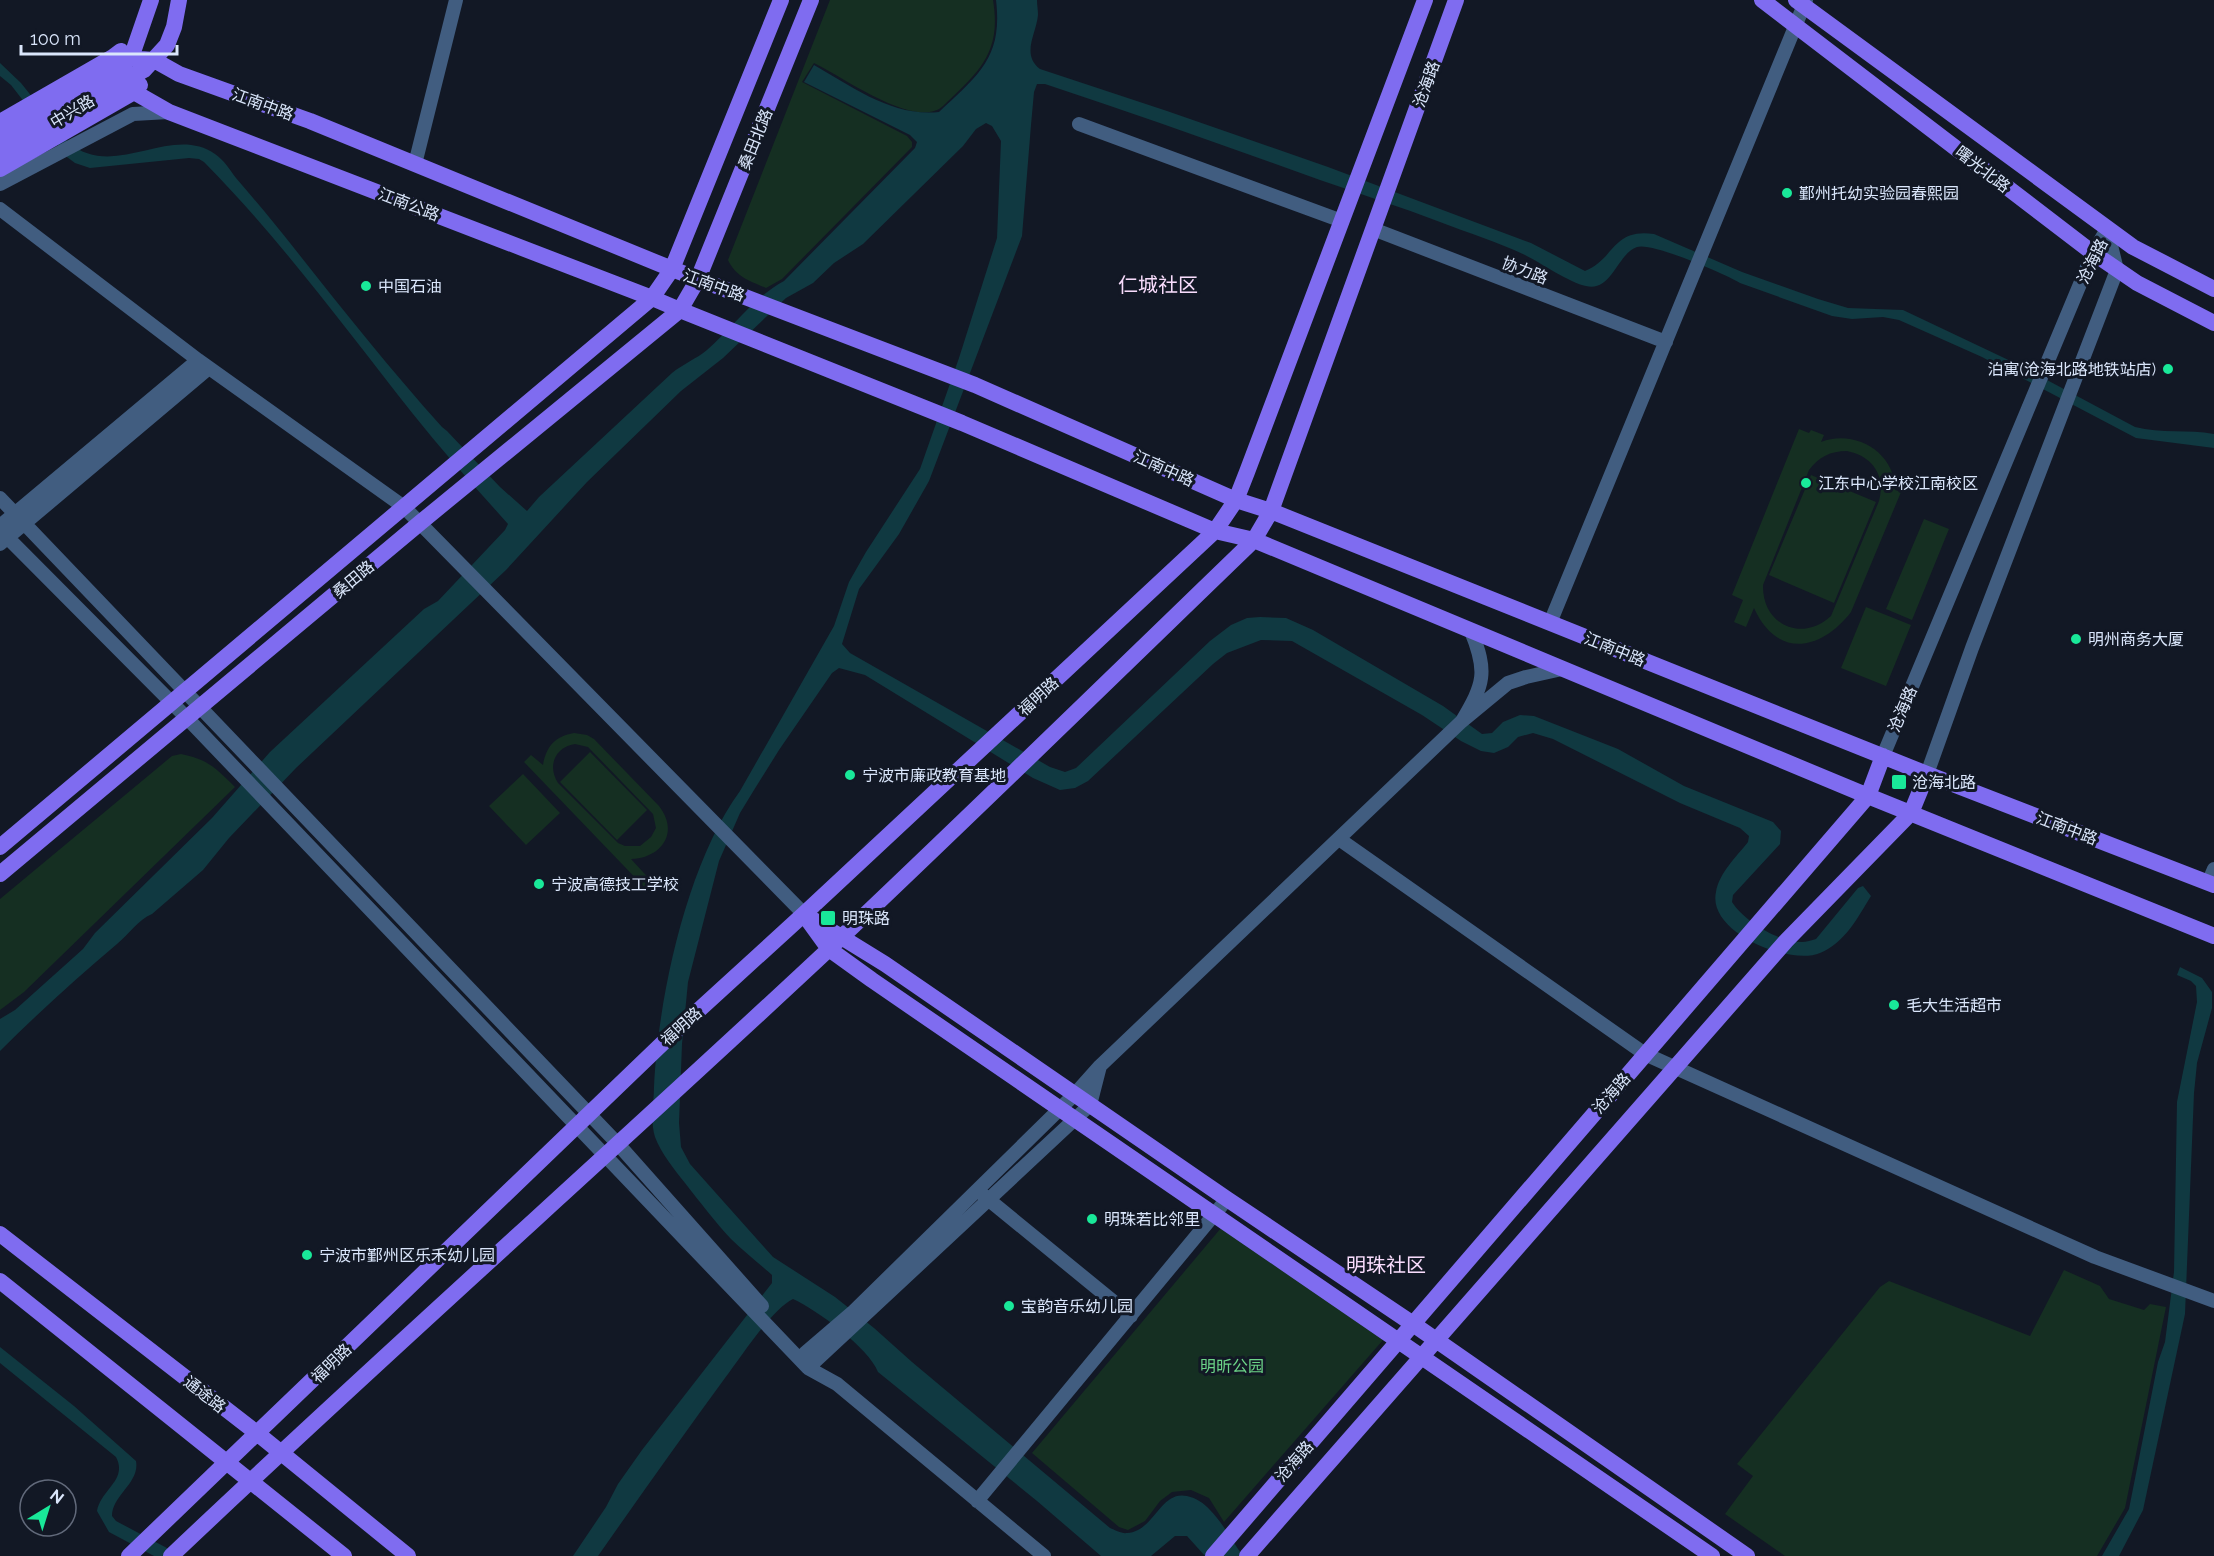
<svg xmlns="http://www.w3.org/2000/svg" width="2214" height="1556" font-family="Raleway,'Noto Sans SC',sans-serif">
<rect width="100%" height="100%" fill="#121825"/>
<!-- green -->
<path fill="#152f22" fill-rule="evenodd" d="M830 0H993C1002 54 978 72 943 106 916 131 840 75 814 63L802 82 907 136 912 142V147L782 279 766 288C750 281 736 277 728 260Z
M1799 429 1809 433 1811 430 1824 435 1821 442C1855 429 1895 452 1895 490L1901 492 1851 612C1821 651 1777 659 1754 608L1746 627 1734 622 1743 600 1732 595ZM1847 451C1872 456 1886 475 1879 501L1831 616C1802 643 1762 625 1763 585L1809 470C1819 457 1830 451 1847 451Z
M1811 475 1876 502 1834 603 1769 575Z
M1924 519 1949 529 1912 620 1886 609Z
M1866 607 1911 625 1886 686 1841 668Z
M574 733 587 735 594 739 659 806C680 833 661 858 631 859L654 884 647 890 524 762 531 755 543 765C546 747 555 736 574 733ZM575 744 588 747 653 814 656 828 651 837 640 846H625L618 843 558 783C547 766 555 747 575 744Z
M590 752 647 810 617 840 560 782Z
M181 754C207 759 216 768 235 787L24 992 0 1010V899L172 756Z
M523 774 560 813 526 845 489 806Z
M1221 1228 1383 1340 1224 1522 1209 1498 1191 1490 1172 1492 1160 1501 1145 1521 1128 1530 1119 1527 1032 1453Z
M2064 1270 2100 1286 2109 1299 2144 1310 2150 1304 2166 1307 2125 1508 2097 1556H1785L1725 1514 1753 1476 1737 1464 1880 1287 1889 1281 2030 1336Z"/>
<!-- water -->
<path fill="#103941" d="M996 0H1037C1037 5 1038 10 1038 15 1036 35 1021 54 1040 69L1167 111 1328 167 1531 243 1585 271C1615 259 1612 228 1654 234L1742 272 1818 299 1848 308 1903 310 2019 365 2135 427C2161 434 2188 429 2214 434V448L2136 438 1982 357 1899 320 1883 317 1852 319 1832 316 1740 283C1725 274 1652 242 1637 247 1617 254 1612 292 1586 286 1570 283 1541 263 1525 255 1498 242 1468 233 1440 222 1401 207 1360 194 1320 180 1229 147 1138 115 1045 84H1037L1034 92 1031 125 1022 236 929 481 899 534 859 589 842 644 850 653 1050 767 1065 772 1076 768 1210 641 1231 625 1247 618 1260 617 1286 618 1313 630 1443 706 1482 734 1492 733 1503 722 1520 715 1534 716 1618 749 1684 786 1773 822 1781 831 1780 844 1733 895 1732 902C1744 921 1778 942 1802 942 1806 942 1812 940 1816 939L1858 888 1863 886 1871 896C1858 917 1845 943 1820 953 1789 966 1707 932 1716 892 1719 873 1737 856 1748 842L1749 836 1740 828 1680 803 1553 739 1533 733 1518 737 1508 747 1494 753 1481 751 1461 741 1422 715 1292 641 1261 640 1227 653 1213 664 1088 781 1075 788 1060 790 1033 778 865 675 839 668 832 673 779 750 754 790 740 813 719 861 688 982 682 1044 679 1123 681 1147 690 1164 773 1257 835 1297 874 1328 912 1362 1110 1528C1115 1530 1122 1534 1127 1533 1154 1532 1160 1490 1187 1496 1196 1498 1204 1503 1210 1510 1223 1523 1232 1541 1243 1556H1205L1187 1536H1175L1151 1556H1101L1037 1501 878 1372C869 1348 817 1310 793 1299 771 1310 741 1357 725 1378 682 1437 640 1496 598 1556H573L606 1507 618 1484 642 1450 772 1283V1275C759 1263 744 1252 731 1239 715 1222 700 1202 685 1183 674 1169 661 1153 655 1137 650 1121 654 1102 654 1087 658 998 687 863 740 791L834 626 849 582 866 552 920 469 959 358 997 238 1001 141 992 126 986 123 976 129 963 146 863 244 834 263 813 283 786 298 723 358 681 391 587 482 506 570 296 768 229 838 203 870 152 914C138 920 129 934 117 944 77 978 38 1013 0 1051V1019L15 1010 83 949 95 933 212 818 270 752 424 609 438 601 505 530 508 524C476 488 443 452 413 414 345 328 281 240 204 162L199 159 189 158 90 168 75 163 67 157 11 85 0 76V63L21 83 68 142C114 182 170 123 215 154 224 160 230 170 236 178 256 201 275 224 294 248 342 309 390 369 442 427L447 431 500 487 527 511 539 497 672 373C683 364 696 359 707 350 732 328 754 297 784 281L915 148 917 142 910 135 804 82 814 65C853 87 892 117 939 112 978 75 1003 58 996 0Z
M2180 967 2202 978 2212 992V1008L2197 1063 2194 1093 2185 1314 2143 1510 2119 1556H2102L2129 1509 2158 1362 2165 1342 2174 1272 2177 1102 2197 1002 2196 986 2191 981 2177 975Z
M0 1347 74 1406 136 1461C140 1483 112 1495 112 1516L116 1521 182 1556H154L109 1532 97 1511C101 1489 128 1480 116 1457L0 1363Z"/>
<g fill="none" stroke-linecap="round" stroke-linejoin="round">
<!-- minor -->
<path stroke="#415d80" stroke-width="14" d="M1079 124 1342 221
M415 164 456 0
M0 184 133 114 169 112
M0 209 198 360 404 507 804 914
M1373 229 1666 342
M0 498 618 1144 762 1306
M0 526 198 360
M0 530 187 718 808 1368 1090 1105 1100 1066
M0 544 209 368
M1550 623 1806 0
M1471 631C1488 672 1484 684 1462 721L1508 683 1526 677 1562 669
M1883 756 2093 253 2107 229
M1927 774 1972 648 2117 270 2107 229
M1339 839 1645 1054 2095 1257 2214 1301
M2208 883 2214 869
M983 1195 1131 1316
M805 1353 854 1311 1075 1094 1100 1066 1462 721
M806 1359 808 1368 837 1384 1044 1556
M977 1501 1227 1199"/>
<!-- major -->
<path stroke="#7f6cf0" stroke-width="16" d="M1762 0 2093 253 2137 283 2214 323
M1796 0 2133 247 2214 289
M0 122 113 57 121 51
M0 138 118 69 131 58 151 0
M0 153 100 94 144 70 167 45 174 27 179 0
M0 169 134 92 140 85
M0 847 652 298 672 269 781 0
M0 874 421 522 680 310 698 279 811 0
M2214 885 1927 774 1271 511 1236 500 975 385 672 269 310 121 179 74 154 60 113 57 118 69 134 92 169 112 652 298 680 310 962 423 1215 531 1254 540 1868 796 2214 936
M804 914 885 964 1227 1199 1413 1324 1747 1556
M808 920 829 949 872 980 1712 1556
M0 1234 258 1434 408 1556
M0 1281 344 1556
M129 1556 666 1040 804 914 1215 531 1236 500 1247 472 1425 0
M171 1556C387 1351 611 1153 829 949 972 814 1112 677 1254 540L1271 511 1456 0
M1213 1556 1868 796 1883 756
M1247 1556 1786 941 1911 813 1927 774"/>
</g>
<!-- markers -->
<g fill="#19e899" stroke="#121825" stroke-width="2">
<circle cx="1787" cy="193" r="6"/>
<circle cx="366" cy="286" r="6"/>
<circle cx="2168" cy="369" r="6"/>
<circle cx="1806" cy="483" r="6"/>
<circle cx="2076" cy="639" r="6"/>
<circle cx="850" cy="775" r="6"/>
<rect x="1891" y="774" width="16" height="16" rx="3"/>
<circle cx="539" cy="884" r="6"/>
<rect x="820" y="910" width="16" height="16" rx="3"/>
<circle cx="1894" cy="1005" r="6"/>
<circle cx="1092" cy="1219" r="6"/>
<circle cx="307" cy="1255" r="6"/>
<circle cx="1009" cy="1306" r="6"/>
</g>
<g text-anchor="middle" stroke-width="6" stroke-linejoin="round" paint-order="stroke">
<!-- street labels -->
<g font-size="16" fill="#dae6fb" stroke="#121825">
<text transform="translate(1426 84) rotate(-70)" y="6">沧海路</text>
<text transform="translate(263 104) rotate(20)" y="6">江南中路</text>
<text transform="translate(72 111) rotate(-31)" y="6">中兴路</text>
<text transform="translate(755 139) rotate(-68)" y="6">桑田北路</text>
<text transform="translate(1983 169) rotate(38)" y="6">曙光北路</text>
<text transform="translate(409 204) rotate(21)" y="6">江南公路</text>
<text transform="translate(2092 261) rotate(-64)" y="6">沧海路</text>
<text transform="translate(1525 270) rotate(21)" y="6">协力路</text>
<text transform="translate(714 285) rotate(20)" y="6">江南中路</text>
<text transform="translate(1164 468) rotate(24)" y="6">江南中路</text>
<text transform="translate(353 579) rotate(-40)" y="6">桑田路</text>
<text transform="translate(1615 649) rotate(22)" y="6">江南中路</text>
<text transform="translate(1038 696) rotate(-43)" y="6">福明路</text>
<text transform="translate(1902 709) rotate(-67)" y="6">沧海路</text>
<text transform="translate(2067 828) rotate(21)" y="6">江南中路</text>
<text transform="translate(681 1026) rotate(-42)" y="6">福明路</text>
<text transform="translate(1611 1093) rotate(-49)" y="6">沧海路</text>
<text transform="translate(331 1363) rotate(-44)" y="6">福明路</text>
<text transform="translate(205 1394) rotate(38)" y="6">通途路</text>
<text transform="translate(1294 1461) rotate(-49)" y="6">沧海路</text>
</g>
<!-- poi labels -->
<g font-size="16" fill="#dae6fb" stroke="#121825" text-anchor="start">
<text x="1799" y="199">鄞州托幼实验园春熙园</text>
<text x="378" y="292">中国石油</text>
<text x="2156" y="375" text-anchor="end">泊寓(沧海北路地铁站店)</text>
<text x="1818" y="489">江东中心学校江南校区</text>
<text x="2088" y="645">明州商务大厦</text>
<text x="862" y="781">宁波市廉政教育基地</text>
<text x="1912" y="788">沧海北路</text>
<text x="551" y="890">宁波高德技工学校</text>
<text x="842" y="924">明珠路</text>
<text x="1906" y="1011">毛大生活超市</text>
<text x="1104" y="1225">明珠若比邻里</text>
<text x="319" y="1261">宁波市鄞州区乐禾幼儿园</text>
<text x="1021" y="1312">宝韵音乐幼儿园</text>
</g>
<!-- park labels -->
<g font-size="16" fill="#6cd588" stroke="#121825">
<text x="1232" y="1372">明昕公园</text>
</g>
<!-- quarter labels -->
<g font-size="20" fill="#f8dcfc" stroke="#121825">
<text x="1158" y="292">仁城社区</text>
<text x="1386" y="1272">明珠社区</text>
</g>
</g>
<!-- north arrow -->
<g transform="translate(48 1508) rotate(38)"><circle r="28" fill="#121825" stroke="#626a7b" stroke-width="1.5"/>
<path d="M0-4.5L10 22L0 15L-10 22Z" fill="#19e899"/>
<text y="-9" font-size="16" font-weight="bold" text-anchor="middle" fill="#dae6fb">N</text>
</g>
<!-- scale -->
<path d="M21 45v9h156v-9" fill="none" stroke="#dae6fb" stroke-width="3"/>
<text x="30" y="45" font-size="18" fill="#dae6fb" stroke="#121825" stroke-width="4.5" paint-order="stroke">100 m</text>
</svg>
